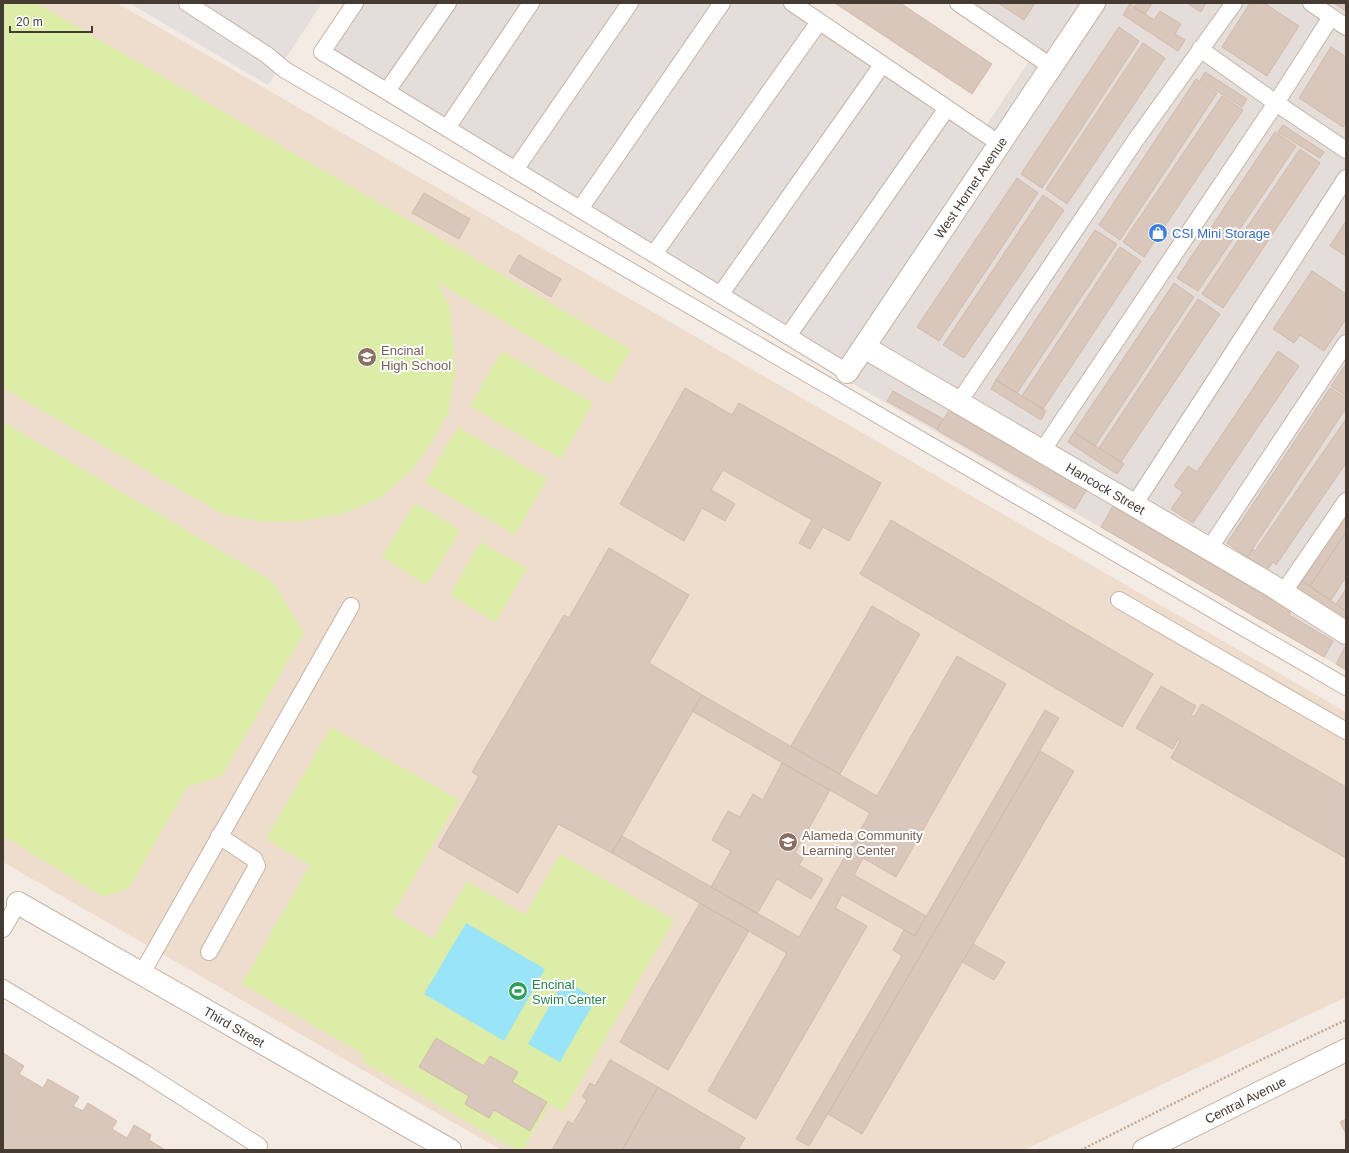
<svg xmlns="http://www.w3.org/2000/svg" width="1349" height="1153" font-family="Helvetica,sans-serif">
<rect width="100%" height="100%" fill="#f4ebe4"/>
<!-- industrial -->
<path fill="#e5ddd9" d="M355 3H792L982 132 1036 51 967 3H1346V670L824 367 322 52Z"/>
<!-- education -->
<path fill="#edc" d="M3 3H117L1346 712V997L1024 1150H501L3 862Z"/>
<!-- green -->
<path fill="#dceda8" d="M3 3H32L40 5 631 350 610 384 437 282 450 308 455 372 449 410 435 437 412 470 380 498 345 513 302 521 263 522 223 514 3 388Z
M502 351 593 403 561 459 470 406Z
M3 422 272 581 304 633 222 776 187 787 129 888 103 897 9 839 3 840Z
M458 427 547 479 515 535 425 482Z
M415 503 460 530 427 585 382 557Z
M480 542 527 568 496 622 450 595Z
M331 727 459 800 392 915 433 939 467 881 525 915 560 854 674 920 563 1112 550 1104 523 1150H516L362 1061 365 1055 242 984 310 865 266 839Z"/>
<!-- parking -->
<path fill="#e4dfdd" d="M129 3H322L268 85Z"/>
<!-- water -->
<path fill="#99e5f7" d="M466 923 545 969 504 1041 424 994Z
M564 980 596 999 560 1062 528 1044Z"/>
<!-- building -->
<path fill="#d9c7bb" stroke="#d2baaa" d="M835 3H900L992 64 972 94Z
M998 3H1035L1024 20Z
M1137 3H1152L1145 14 1134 8Z
M1187 3H1206L1201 12Z
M1250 3H1264L1299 26 1267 76 1222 47Z
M1334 3H1346V11Z
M1130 4 1154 20 1160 11 1181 24 1175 34 1185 40 1178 51 1123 15Z
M1119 27 1139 41 1042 188 1021 174Z
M1143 43 1165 58 1067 204 1046 189Z
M1331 47 1346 57V122L1343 127 1299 98Z
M1205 72 1247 99 1242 107 1200 80Z
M1196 79 1217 93 1120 240 1099 225Z
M1222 96 1243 110 1144 257 1123 242Z
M1283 125 1324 152 1320 158 1278 132Z
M1275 132 1296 146 1198 291 1177 278Z
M1300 149 1320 163 1223 308 1202 294Z
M1017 178 1038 193 939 341 917 327Z
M424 193 470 219 459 239 412 213Z
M1043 195 1064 210 964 358 943 345Z
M1346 221V256L1330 246Z
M1095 230 1117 244 1017 393 996 380Z
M1120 247 1141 261 1043 409 1022 396Z
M519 255 561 279 551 297 509 272Z
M1312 271 1346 294V319L1324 351 1300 335 1294 343 1273 329Z
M1174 283 1194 297 1095 446 1074 432Z
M1198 299 1220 314 1121 462 1099 448Z
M1278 351 1299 366 1193 523 1171 509 1183 492 1174 486 1188 466 1197 472Z
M1346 364V396L1331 386Z
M996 380 1046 411 1041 420 991 389Z
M685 388 732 415 739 403 881 483 849 541 823 527 810 549 799 543 812 520 723 470 711 490 735 504 725 521 702 508 684 541 620 504Z
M1330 388 1346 398V408L1247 557 1227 543Z
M893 391 943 419 937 429 887 401Z
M950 409 1087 489 1075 509 937 430Z
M1346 419V463L1276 565 1273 562 1267 570 1247 557 1253 549 1255 551Z
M1074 432 1124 464 1117 474 1068 442Z
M1113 506 1291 611 1289 615 1333 641 1324 657 1101 527Z
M1346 514V532L1310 586 1302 581Z
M891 520 1153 674 1122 727 860 574Z
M1346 532V577L1331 600 1310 586Z
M609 548 689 595 649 663 702 695 612 853 558 824 518 893 438 847 479 776 472 772 564 615 569 618Z
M1302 581 1346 611V624L1295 591Z
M1346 589V611L1336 604Z
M872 606 920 634 840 774 791 746Z
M1345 647H1346V670L1336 664Z
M957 656 1006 684 896 877 863 858 854 875 926 916 915 936 842 895 835 908 867 926 756 1119 708 1091 787 953 612 853 622 836 799 937 870 813 692 711 702 695 877 796Z
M1161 686 1196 706 1191 715 1194 717 1202 704 1346 787V858L1171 758 1180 741 1178 739 1173 749 1136 728Z
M1045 710 1059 718 809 1146 796 1139 902 956 893 950 904 930 915 936Z
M1040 751 1074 771 862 1134 828 1114Z
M782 763 830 790 795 853 803 858 799 865 823 879 811 899 777 879 757 914 711 887 731 851 712 840 728 811 740 817 753 794 763 800Z
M700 903 749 931 668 1070 620 1042Z
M973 944 1005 962 994 980 962 962Z
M436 1038 484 1066 490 1056 518 1072 512 1082 547 1102 530 1131 494 1110 489 1118 465 1104 469 1096 419 1067Z
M3 1053 24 1066 19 1074 43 1088 48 1079 79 1097 73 1106 83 1111 88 1103 117 1121 112 1129 127 1138 134 1125 151 1135 149 1140 165 1150H3Z
M610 1060 658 1087 622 1150H552L568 1121 573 1124 587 1100 582 1097 590 1083 595 1086Z
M658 1087 745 1138 738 1150H622Z
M1346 1119V1134L1340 1122Z"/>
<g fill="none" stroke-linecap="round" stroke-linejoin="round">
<!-- service casing -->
<g stroke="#c3b4a8" stroke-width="18">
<path id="service" d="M187 3 267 55 285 70 1346 687
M355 3 322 52 847 372
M792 3 1000 144
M958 3 1052 67
M1311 3 1346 27
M1200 49 1276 103 1346 150
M387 91 448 3
M447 128 531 3
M515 170 630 3
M580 209 722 3
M654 254 819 22
M720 295 882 65
M788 336 947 108
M959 402 1135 141 1234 3
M1042 451 1276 103 1331 17
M1134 505 1346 178
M1209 549 1346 343
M1283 593 1346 501
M1119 600 1346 731
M3 929 18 903
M209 952 257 866 254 859 219 836
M142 973 351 606
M3 988 143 1072 259 1146"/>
</g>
<!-- minor casing -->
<g stroke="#c3b4a8" stroke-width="24">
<g id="minor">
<path id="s1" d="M864 347 1271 585 1346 633"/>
<path id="s2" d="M847 372 1094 3"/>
<path id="s3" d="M18 903 450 1150"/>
</g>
</g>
<!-- tertiary casing -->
<g stroke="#c3b4a8" stroke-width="24">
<g id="tertiary">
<path id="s4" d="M1144 1150 1346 1050"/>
</g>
</g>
<!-- path -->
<path stroke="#c3a995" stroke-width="2.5" stroke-dasharray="2 2" stroke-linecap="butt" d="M1081 1150 1250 1065 1346 1020"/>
<!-- service -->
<use href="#service" stroke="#fff" stroke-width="16"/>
<!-- minor -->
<use href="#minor" stroke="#fff" stroke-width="22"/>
<!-- tertiary -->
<use href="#tertiary" stroke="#fff" stroke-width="22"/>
</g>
<!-- icons -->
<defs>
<g id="shop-disc" transform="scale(1)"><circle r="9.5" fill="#3f7fe0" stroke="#fff"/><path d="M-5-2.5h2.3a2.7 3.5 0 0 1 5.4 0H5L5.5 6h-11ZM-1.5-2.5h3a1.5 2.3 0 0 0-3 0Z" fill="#fff"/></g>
<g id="school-disc" transform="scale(1)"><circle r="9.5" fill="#8d6e63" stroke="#fff"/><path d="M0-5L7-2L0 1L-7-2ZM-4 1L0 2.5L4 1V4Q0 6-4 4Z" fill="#fff"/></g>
<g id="stadium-disc" transform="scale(1)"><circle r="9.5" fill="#2e9e5b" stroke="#fff"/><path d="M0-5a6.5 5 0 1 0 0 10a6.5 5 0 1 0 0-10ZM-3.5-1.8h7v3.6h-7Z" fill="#fff"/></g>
</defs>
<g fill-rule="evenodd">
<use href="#shop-disc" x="1158" y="233"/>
<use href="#school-disc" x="367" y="357"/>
<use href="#school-disc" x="788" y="842"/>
<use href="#stadium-disc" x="518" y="991"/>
</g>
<g text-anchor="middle" stroke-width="4" stroke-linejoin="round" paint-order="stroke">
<!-- street labels -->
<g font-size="13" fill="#463b33" stroke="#fff">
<text dy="5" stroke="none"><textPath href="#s2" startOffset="222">West Hornet Avenue</textPath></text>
<text dy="5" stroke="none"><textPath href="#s1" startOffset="280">Hancock Street</textPath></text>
<text dy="5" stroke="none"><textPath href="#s3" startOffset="249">Third Street</textPath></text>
<text dy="5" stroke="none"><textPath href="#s4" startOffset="113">Central Avenue</textPath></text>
</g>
<!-- shop labels -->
<g font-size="13" fill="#366cbe" stroke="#fff" text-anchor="start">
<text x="1172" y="238">CSI Mini Storage</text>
</g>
<!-- education labels -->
<g font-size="13" fill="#785e54" stroke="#fff" text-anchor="start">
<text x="381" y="355">Encinal<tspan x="381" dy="15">High School</tspan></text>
<text x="802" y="840">Alameda Community<tspan x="802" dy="15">Learning Center</tspan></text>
</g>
<!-- leisure labels -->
<g font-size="13" fill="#27864d" stroke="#fff" text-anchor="start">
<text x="532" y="989">Encinal<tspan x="532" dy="15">Swim Center</tspan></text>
</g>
</g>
<!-- border -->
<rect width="1349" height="1153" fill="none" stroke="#463b33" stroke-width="8"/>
<!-- scale -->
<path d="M10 26v6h82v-6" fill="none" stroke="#463b33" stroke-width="2"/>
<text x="16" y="26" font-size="12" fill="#463b33" stroke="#ffffff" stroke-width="3" paint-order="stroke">20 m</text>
</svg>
